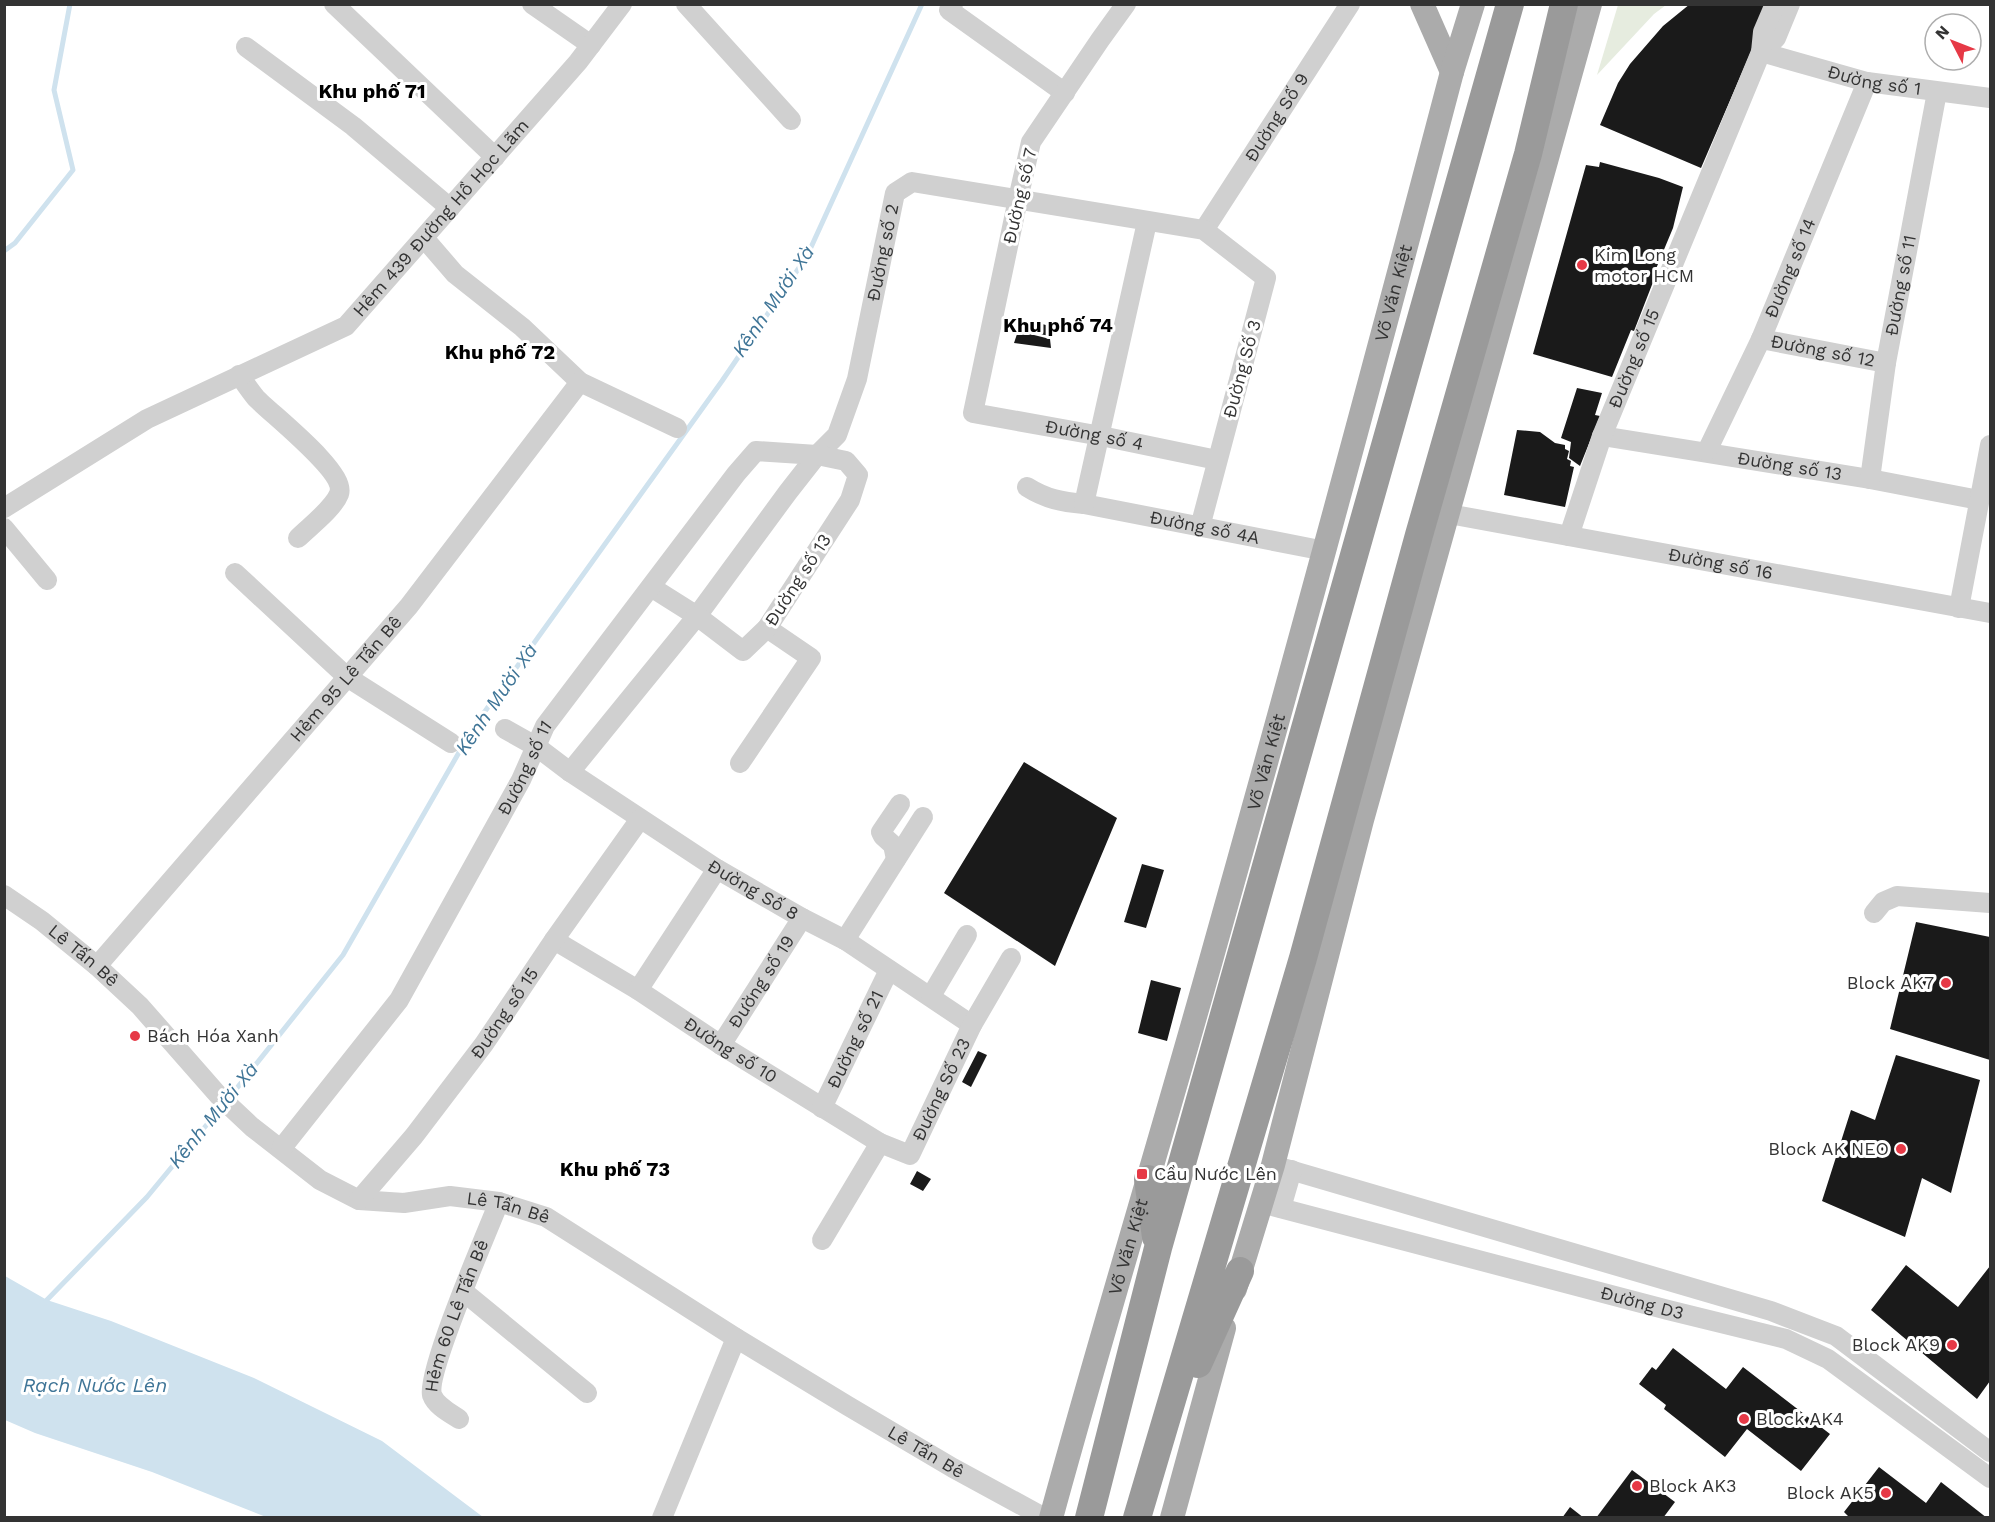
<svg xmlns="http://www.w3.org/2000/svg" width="1995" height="1522" font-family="'Work Sans',sans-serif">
<rect width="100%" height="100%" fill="#fff"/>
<!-- green -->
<path fill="#e6ecdf" d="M1618 5H1666L1654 14 1597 75Z"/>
<!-- water -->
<path fill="#cfe2ee" d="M5 1276 47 1300 111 1321 254 1378 382 1441 483 1517H266L152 1472 35 1433 5 1420Z"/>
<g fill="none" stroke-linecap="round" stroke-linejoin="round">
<!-- stream -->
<path stroke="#cfe2ee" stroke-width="5" d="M4 251 15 243 73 170 54 90 70 4
M229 1098 343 955 473 728 722 381 807 256 922 4
M42 1305 147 1197 223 1105"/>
</g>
<!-- building -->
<path fill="#1a1a1a" d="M1690 4 1771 5 1701 168 1600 125 1618 83 1630 64 1663 26Z
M1600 162 1659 178 1683 187 1673 228 1653 276 1655 277 1634 331 1631 330 1612 377 1533 354 1586 165 1599 167Z
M1018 318 1050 326 1051 336 1014 330Z
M1018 331 1050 339 1051 348 1014 343Z
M1577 388 1602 393 1595 415 1600 416 1580 466 1569 458 1571 442 1561 438Z
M1517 430 1540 432 1555 443 1565 445V449L1569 451 1567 459 1571 461 1570 466 1574 467 1565 507 1504 495Z
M1024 762 1117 818 1055 966 944 893Z
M1142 864 1164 870 1146 928 1124 922Z
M1916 922 1990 937V1060L1890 1029Z
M1151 980 1181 988 1167 1041 1138 1033Z
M978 1051 987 1055 971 1087 962 1082Z
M1896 1055 1980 1080 1951 1193 1922 1178 1905 1237 1822 1201 1851 1110 1875 1120Z
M917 1171 931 1179 923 1191 910 1184Z
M1906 1265 1958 1307 1990 1266V1381L1977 1399 1871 1310Z
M1673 1348 1726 1389 1743 1367 1830 1434 1801 1471 1747 1429 1725 1457 1664 1409 1666 1405 1639 1384 1652 1367 1656 1370Z
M1879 1467 1926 1503 1941 1482 1987 1518H1850L1844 1512Z
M1632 1470 1675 1502 1663 1518H1596Z
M1570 1507 1584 1518H1562Z"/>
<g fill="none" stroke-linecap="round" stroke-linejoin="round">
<!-- minor -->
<g stroke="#d0d0d0" stroke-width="20">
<path d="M334 4 495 157"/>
<path d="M532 4 591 45"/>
<path d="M686 4 791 120"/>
<path d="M953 4 949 10 1065 93"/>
<path id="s1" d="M1126 4 1100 40 1031 142 1018 199 973 413 1101 436 1217 460"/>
<path d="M1772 42 1776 38 1790 4"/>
<path d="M246 47 353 126 450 208"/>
<path id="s2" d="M1761 52 1867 82 1990 98"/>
<path id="s3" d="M1204 230 1350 4"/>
<path d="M424 238 455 274 522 327 580 382 677 428"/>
<path id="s4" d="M1761 339 1886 363"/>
<path d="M239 375C245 383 250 391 256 398 271 414 347 472 339 494 333 509 309 527 298 538"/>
<path id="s5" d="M1602 436 1870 479 1979 500"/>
<path id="s6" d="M1707 451 1761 339 1867 82"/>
<path id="s7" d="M1870 479 1886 363 1937 92"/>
<path id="s8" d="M1027 487C1046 499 1062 502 1084 504L1325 551"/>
<path d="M1084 504 1147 222"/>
<path id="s9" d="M4 508 147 419 346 326 578 62 622 4"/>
<path id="s10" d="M1449 514 1990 613"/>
<path d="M4 528 47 580"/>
<path id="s11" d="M1569 536 1602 436 1761 52 1763 32 1775 4"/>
<path d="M235 573 347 677 451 743"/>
<path id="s12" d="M651 587 697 616 788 492 817 455 837 435 857 379 895 193 912 182 1204 230 1266 278 1200 527"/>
<path d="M1959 608 1990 445"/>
<path id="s13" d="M505 729 537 747 570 772 717 869 802 918 845 940 972 1025"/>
<path d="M740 763 811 658 767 628"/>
<path d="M896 859 893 845 883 836 881 832 900 804"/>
<path id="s14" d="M4 895 42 921 97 966 140 1006 219 1096 252 1127 320 1180 359 1200 404 1203 450 1196 499 1202 546 1217 736 1338 848 1406 953 1468 1045 1518"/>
<path d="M1874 913 1883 902 1897 896 1990 903"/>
<path id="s15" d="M554 940 638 990 721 1045 880 1143 910 1155 972 1025 1011 958"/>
<path d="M845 940 923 817"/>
<path id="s16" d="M97 966 409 606 580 382"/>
<path d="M638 990 717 869"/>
<path d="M931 996 967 935"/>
<path id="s17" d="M721 1045 802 918"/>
<path id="s18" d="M822 1108 889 970"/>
<path id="s19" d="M281 1149 399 1000 521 780 545 726 736 474 756 451 817 455 846 461 858 475 850 500 767 628 743 651 697 616 570 772"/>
<path d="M1273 1165 1771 1311 1836 1336 1990 1452"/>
<path id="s20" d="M359 1200 414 1136 484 1044 554 940 640 819"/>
<path id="s21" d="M1261 1203 1668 1310 1786 1339 1828 1359 1990 1478"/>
<path d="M1281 1208 1292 1170"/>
<path d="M822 1240 880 1143"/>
<path d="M464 1292 587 1393"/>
<path id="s22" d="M459 1419C450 1413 436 1406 432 1395 426 1373 487 1232 499 1202"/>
<path d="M662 1518 736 1338"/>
</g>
<!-- major -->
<g stroke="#ababab" stroke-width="24">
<path d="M1422 4 1452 72"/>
<path d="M1235 1289 1273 1165 1362 820 1590 4"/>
<path id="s23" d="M1051 1518C1102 1331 1159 1146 1211 960 1294 665 1374 369 1452 72L1473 4"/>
<path d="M1172 1518 1224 1328"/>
</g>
<!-- highway -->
<path stroke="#9a9a9a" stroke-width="28" d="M1148 1179 1156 1237
M1198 1364 1240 1271
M1089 1518 1158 1248 1510 4
M1137 1518 1303 958 1419 535 1528 154 1564 4"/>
</g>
<!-- markers -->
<g fill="#e63946" stroke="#fff" stroke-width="2">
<circle cx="1582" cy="265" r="6"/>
<circle cx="1946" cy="983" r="6"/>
<circle cx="135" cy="1036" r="6"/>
<circle cx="1901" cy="1149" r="6"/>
<rect x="1136" y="1168" width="12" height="12" rx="3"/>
<circle cx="1952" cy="1345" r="6"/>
<circle cx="1744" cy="1419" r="6"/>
<circle cx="1637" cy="1486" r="6"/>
<circle cx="1886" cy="1493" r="6"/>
</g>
<g text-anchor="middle" stroke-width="6" stroke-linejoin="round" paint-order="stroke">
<!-- street labels -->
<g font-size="18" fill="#333" stroke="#fff">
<text dy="6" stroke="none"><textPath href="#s2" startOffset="117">Đường số 1</textPath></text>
<text dy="6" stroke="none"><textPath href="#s3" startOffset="134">Đường Số 9</textPath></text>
<text transform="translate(1020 196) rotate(-77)" y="6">Đường số 7</text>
<text dy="6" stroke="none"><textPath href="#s9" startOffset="532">Hẻm 439 Đường Hồ Học Lãm</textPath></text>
<text dy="6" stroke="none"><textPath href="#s12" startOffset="472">Đường số 2</textPath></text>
<text dy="6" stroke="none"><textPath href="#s6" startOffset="201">Đường số 14</textPath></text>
<text dy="6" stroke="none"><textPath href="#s7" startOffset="196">Đường số 11</textPath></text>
<text dy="6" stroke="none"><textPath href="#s23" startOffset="1272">Võ Văn Kiệt</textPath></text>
<text dy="6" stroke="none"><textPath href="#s4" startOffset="63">Đường số 12</textPath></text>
<text dy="6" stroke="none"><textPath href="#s11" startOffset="189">Đường số 15</textPath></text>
<text transform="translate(1242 369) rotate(-75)" y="6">Đường Số 3</text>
<text dy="6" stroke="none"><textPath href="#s1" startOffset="568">Đường số 4</textPath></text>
<text dy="6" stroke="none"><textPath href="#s5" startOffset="190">Đường số 13</textPath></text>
<text dy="6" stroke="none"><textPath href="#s8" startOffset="183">Đường số 4A</textPath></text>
<text dy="6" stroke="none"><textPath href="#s10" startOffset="276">Đường số 16</textPath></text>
<text transform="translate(798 580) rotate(-57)" y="6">Đường số 13</text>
<text dy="6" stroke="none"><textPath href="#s16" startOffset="380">Hẻm 95 Lê Tấn Bê</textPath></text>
<text dy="6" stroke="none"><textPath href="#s23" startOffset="786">Võ Văn Kiệt</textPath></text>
<text dy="6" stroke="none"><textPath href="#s19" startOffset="454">Đường số 11</textPath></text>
<text dy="6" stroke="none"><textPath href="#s13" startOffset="296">Đường Số 8</textPath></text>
<text dy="6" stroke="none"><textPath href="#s14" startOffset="100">Lê Tấn Bê</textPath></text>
<text dy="6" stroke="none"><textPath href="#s17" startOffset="75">Đường số 19</textPath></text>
<text dy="6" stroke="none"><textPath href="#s20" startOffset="237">Đường số 15</textPath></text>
<text dy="6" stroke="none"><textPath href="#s18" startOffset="76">Đường số 21</textPath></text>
<text dy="6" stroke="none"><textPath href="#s15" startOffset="208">Đường số 10</textPath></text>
<text dy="6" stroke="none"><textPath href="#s15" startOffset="489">Đường Số 23</textPath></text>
<text dy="6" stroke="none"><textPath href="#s14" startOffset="622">Lê Tấn Bê</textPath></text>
<text dy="6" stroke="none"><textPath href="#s23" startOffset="282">Võ Văn Kiệt</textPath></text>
<text dy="6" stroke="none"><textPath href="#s21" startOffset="394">Đường D3</textPath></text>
<text dy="6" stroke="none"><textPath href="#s22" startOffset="120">Hẻm 60 Lê Tấn Bê</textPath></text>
<text dy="6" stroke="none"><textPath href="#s14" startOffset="1108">Lê Tấn Bê</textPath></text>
</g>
<!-- poi labels -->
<g font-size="18" fill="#333" stroke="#fff" text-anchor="start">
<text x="1594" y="261">Kim Long<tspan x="1594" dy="21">motor HCM</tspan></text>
<text x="1934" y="989" text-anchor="end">Block AK7</text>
<text x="147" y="1042">Bách Hóa Xanh</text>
<text x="1889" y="1155" text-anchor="end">Block AK NEO</text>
<text x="1154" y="1180">Cầu Nước Lên</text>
<text x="1940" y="1351" text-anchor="end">Block AK9</text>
<text x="1756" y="1425">Block AK4</text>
<text x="1649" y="1492">Block AK3</text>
<text x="1874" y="1499" text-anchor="end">Block AK5</text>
</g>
<!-- neighbourhood labels -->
<g font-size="20" font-weight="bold" fill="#000" stroke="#fff">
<text x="372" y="98">Khu phố 71</text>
<text x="1058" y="332">Khu phố 74</text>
<text x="500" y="359">Khu phố 72</text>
<text x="615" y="1176">Khu phố 73</text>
</g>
<!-- water labels -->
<g font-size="20" font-style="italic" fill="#3f7597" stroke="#fff">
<text transform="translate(773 301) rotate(-56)" y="7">Kênh Mười Xà</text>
<text transform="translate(496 699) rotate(-56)" y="7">Kênh Mười Xà</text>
<text transform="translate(213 1115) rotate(-51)" y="7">Kênh Mười Xà</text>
<text x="95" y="1392">Rạch Nước Lên</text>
</g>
</g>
<!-- border -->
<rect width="1995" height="1522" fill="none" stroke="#333333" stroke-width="12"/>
<!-- north arrow -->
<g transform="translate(1953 42) rotate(312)"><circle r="28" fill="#ffffff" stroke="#adadad" stroke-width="1.5"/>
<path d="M0-4.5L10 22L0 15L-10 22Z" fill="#e63946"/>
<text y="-9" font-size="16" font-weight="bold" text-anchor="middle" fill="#333333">N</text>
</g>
</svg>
